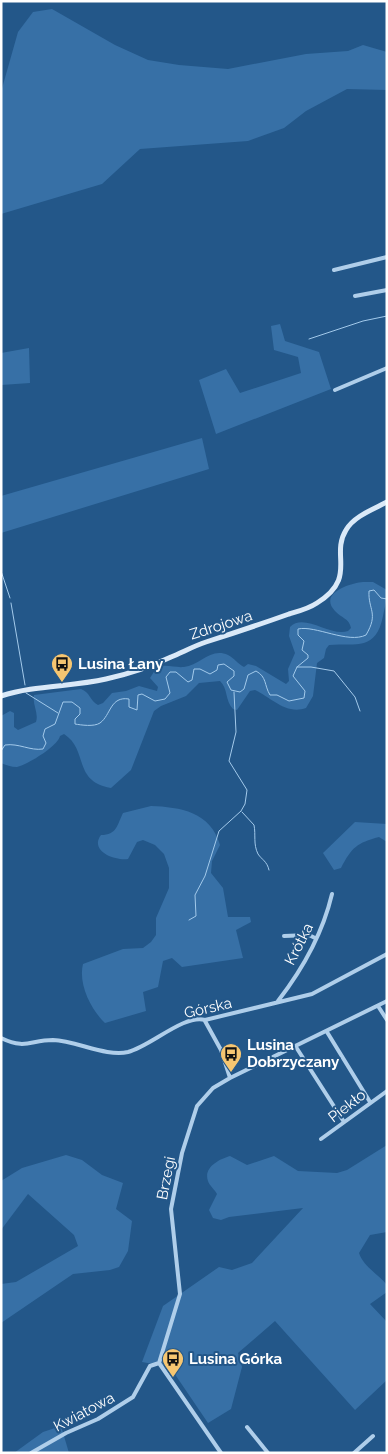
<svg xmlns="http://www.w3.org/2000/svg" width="388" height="1454" font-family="Raleway,sans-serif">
<rect width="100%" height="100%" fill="#235789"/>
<!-- green -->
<path fill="#3770a6" d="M52 9 115 45 148 60 179 65 228 69 306 54 348 51 363 45 387 52V90L347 89 306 111 284 128 248 141 140 149 102 184 1 214V92L18 32 33 12Z
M280 324 285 341 319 352 331 389 216 434 199 380 226 369 240 393 301 373 298 357 274 350 271 326Z
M29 348 30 383 1 385V353Z
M202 438 209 469 1 533V496Z
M363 582H373L387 590C387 601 385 606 383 616 376 651 357 643 329 645L326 649 324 658 317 663 313 696 306 708C286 715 272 698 255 690L250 691 237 710 233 709C225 701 228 688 220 681L199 683 186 696 161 706 154 711 131 770 111 788C72 781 89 750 64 734L60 736C58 746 27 765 17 767 11 767 6 765 1 763V716L10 711 14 713V727L18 730 36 722C39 713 32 704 34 695L81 689C90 692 90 701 98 705L103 703 112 693 126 691 139 686 157 691 158 687 150 678 157 667C167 664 175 668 184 667 200 665 211 647 228 655 234 658 238 664 244 667L248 664 256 666 286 684 289 681 288 669 295 653 289 636 290 627C304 612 330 637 348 631L351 628C349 618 341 618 335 611 318 593 351 583 363 582Z
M151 806C180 807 211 812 220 845L212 861 211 873 223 888 228 917H250L251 922 236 930 243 958 182 967 172 958 163 961 158 987 143 992 146 1011 105 1023C91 1010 78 984 83 964L123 949 143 948 151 942 156 935V918L169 888V868L164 854 155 845 143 840 137 842 128 859C115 861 89 851 101 835 117 835 117 825 123 813Z
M355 822 387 824V842L379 837C357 843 352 847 341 868L334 870 323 853Z
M387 1145V1232L370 1235 359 1253C363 1266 378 1274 387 1285V1292L370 1304 387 1322V1380L355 1410 275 1321 238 1353 242 1367 231 1409 208 1423 170 1367 142 1362 163 1306 219 1267 232 1270 252 1263 303 1208 229 1217 221 1220 213 1218 209 1210 217 1194C215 1190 209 1185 208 1181 203 1167 220 1159 230 1156L247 1165 274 1156 298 1171 337 1173 347 1170Z
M66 1155 82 1160 102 1175 123 1183 116 1209 132 1221 128 1251 119 1267 110 1270 73 1274 1 1323V1284L16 1282 78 1246 74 1235 28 1194 1 1230V1181L22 1168Z
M61 1426 69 1453H14L43 1432Z"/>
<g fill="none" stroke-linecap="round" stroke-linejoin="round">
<!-- stream -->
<path stroke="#a3caeb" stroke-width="1" d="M309 339 363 321 387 316
M1 571 10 598
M11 603 25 685
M297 667H311L334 671 355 697 360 711
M26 693 58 713
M1 751 5 745C19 743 30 751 43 749L46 743 43 736 45 729 55 724 63 702H72L80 708V714L75 719V724C81 725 94 727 100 723 111 715 110 696 129 699V707L137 710 138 695 142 694 155 701 165 699 170 693 166 677 170 672H176L188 682 192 680 194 669H200L210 674 217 670 218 665 224 664 234 671V676L227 682 231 690 240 692 244 689 248 675 256 671C267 677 264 685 270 695H277L289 701 304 698 305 691 293 676 297 667 308 658V655L302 650 304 641 298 635V629C315 625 348 644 366 635 379 613 368 610 369 591L374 590 381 598 387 599
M242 812 254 825C256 835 253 844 258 854 262 860 267 861 269 870
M189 920 196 916 195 895 205 876 219 831 241 811 245 804 247 790 229 761 236 732 234 692"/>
<!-- street -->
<path stroke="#afceea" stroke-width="4" d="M334 270 387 257
M355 296 387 290
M335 390 387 368
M284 936 309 935 315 938
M278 1001C302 970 323 932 332 894
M378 1006 387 1020
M205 1021 221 1050 230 1078
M327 1032 370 1102
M1 1038C26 1050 30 1040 53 1040 77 1041 106 1057 128 1052 151 1046 184 1014 205 1020L312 994 387 954
M296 1047 344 1122
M321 1139 387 1091
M247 1427 268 1453
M31 1453 66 1433 98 1419 133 1397 150 1366 159 1363
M221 1453 159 1363 180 1294 171 1209 182 1153 197 1106 213 1088 230 1078 387 1001
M354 1453 373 1436"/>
<!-- secondary -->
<path stroke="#dae9f8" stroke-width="5" d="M1 696C35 685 71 687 106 679 129 674 150 667 171 657 183 652 194 646 206 642 234 633 261 624 289 614 299 611 308 609 317 603 358 577 330 556 346 530 354 516 374 509 387 502"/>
</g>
<!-- icons -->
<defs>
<g id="bus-pin" transform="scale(1.125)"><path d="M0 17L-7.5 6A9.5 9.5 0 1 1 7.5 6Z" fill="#f6c671" stroke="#235789"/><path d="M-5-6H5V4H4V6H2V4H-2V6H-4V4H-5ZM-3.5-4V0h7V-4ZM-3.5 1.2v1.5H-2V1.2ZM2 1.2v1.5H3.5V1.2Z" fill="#111"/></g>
</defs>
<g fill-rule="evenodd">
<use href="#bus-pin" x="62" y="664"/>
<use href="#bus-pin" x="231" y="1054"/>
<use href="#bus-pin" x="173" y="1359"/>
</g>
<g text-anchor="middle" stroke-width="4" stroke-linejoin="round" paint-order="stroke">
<!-- street labels -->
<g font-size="15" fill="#fff" stroke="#235789">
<text transform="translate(221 625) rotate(-18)" y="5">Zdrojowa</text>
<text transform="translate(299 944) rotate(-63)" y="5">Krótka</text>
<text transform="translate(208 1008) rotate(-13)" y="5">Górska</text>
<text transform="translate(347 1106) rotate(-38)" y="5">Piekło</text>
<text transform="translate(166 1178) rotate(-79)" y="5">Brzegi</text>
<text transform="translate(84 1412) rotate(-28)" y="5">Kwiatowa</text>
</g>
<!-- poi labels -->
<g font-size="15" font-weight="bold" fill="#fff" stroke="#235789" text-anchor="start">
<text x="78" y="669">Lusina Łany</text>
<text x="247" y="1050">Lusina<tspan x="247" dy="17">Dobrzyczany</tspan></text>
<text x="189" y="1364">Lusina Górka</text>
</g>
</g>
<!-- border -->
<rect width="388" height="1454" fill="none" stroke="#ffffff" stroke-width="5"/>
</svg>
